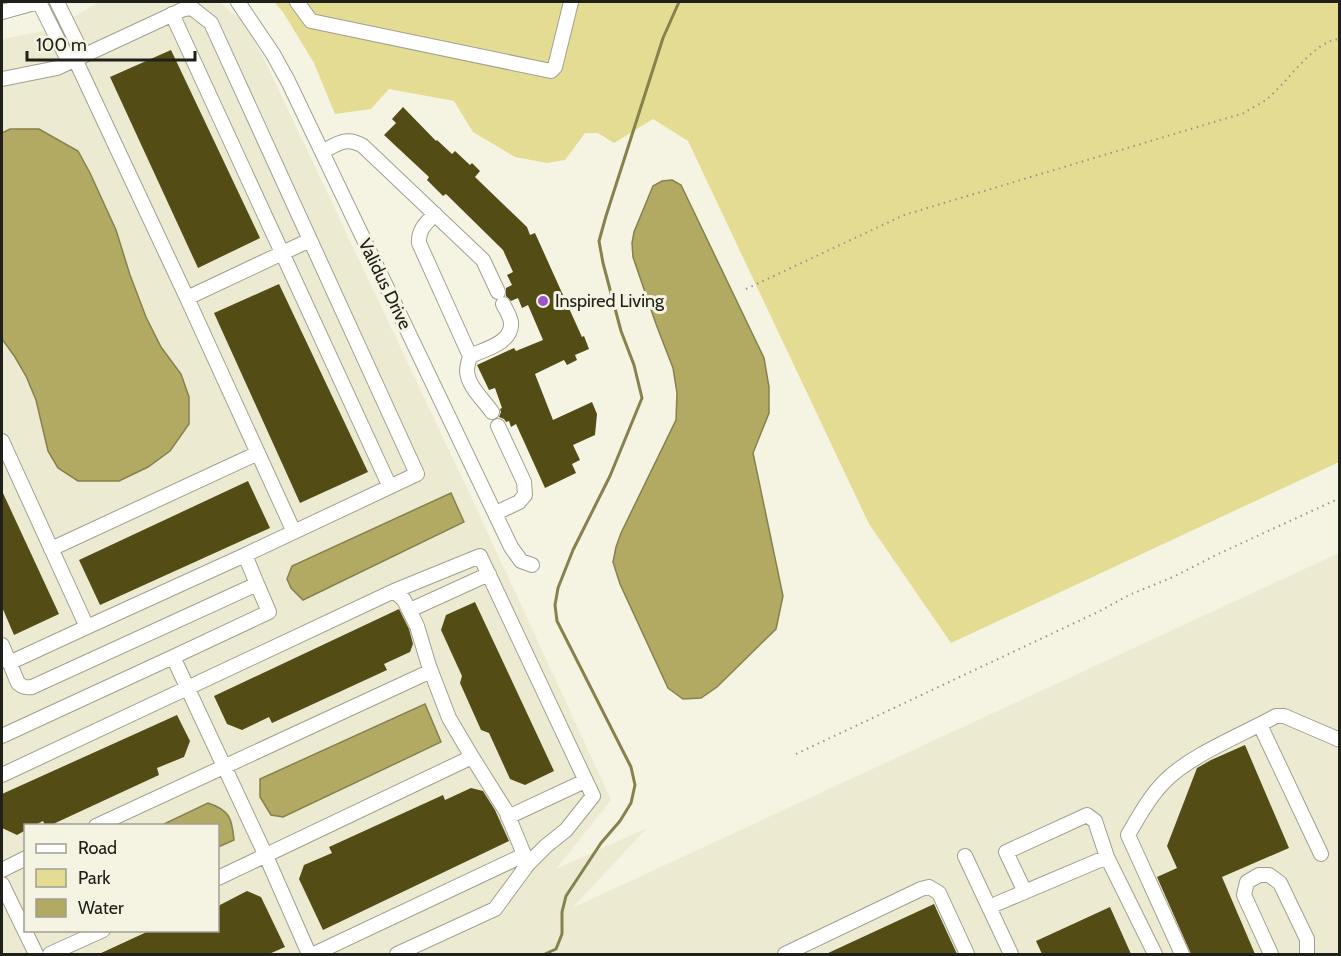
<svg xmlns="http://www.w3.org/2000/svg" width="1341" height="956" font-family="Cabin,sans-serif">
<rect width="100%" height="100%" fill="#f5f3e2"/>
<!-- built -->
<path fill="#ecead1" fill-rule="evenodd" d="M98 2H219L241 20 264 59 473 501 611 800 556 869 647 828 572 908 1339 553V954H2V39L44 31 81 13ZM26 826H218V930H26Z"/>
<!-- green -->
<path fill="#e5dc94" d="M274 2H1339V462L951 643 869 524 688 141 653 119 614 143 598 133H585L565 160 547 163 515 157 473 132 454 101 389 89 371 109 335 114 314 63 283 12Z"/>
<!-- water -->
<path fill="#b2aa63" stroke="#86814d" stroke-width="1.5" d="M10 129H39L78 151 90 173 116 230 130 275 146 317 161 347 181 374 189 397V424L170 451 148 467 119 481H78L58 468 48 451 36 400 26 376 15 357 2 339V133Z
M672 180 681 185 764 358 769 387V413L753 453 783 596 776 629 717 687 701 698 683 699 668 688 620 584 613 562 616 547 621 533 676 420 677 393 673 368 656 324 633 257 632 243 634 232 653 186 662 181Z
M451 493 464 522 303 600 291 588 287 579 292 566Z
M425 704 441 742 283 817 271 815 260 797V779Z
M208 803C230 810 232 819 234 840L218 847V826L162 825Z"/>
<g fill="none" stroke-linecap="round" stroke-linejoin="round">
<!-- stream -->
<path stroke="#86814d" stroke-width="3" d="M545 954 556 949 562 934V912L566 896 601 843 620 821 631 803 635 785 631 767 557 621 555 605 558 588 573 550 610 476 642 398 634 365 621 331 603 263 599 241 606 216 663 38 679 2"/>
</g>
<!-- building -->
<path fill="#534d15" d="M171 50 260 238 198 268 110 77Z
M403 107 436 141 437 140 452 154 455 151 470 165 472 163 480 171 475 177 527 227 530 235 535 233 582 337 584 336 589 349 575 355 577 360 567 365 564 360 535 374 553 420 592 402 597 414 595 435 573 445 580 460 572 464 576 473 545 488 516 424 511 427 509 421 506 422 504 419 499 417 501 412 500 409 502 408 495 388 489 390 477 365 514 348 516 351 543 340 528 305 522 308 518 298 511 301 506 296V288L512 285 507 275 513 272 503 250 446 194 443 196 427 180 429 177 384 135 396 123 392 119Z
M279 284 368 472 300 503 214 313Z
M248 481 270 528 100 605 79 560Z
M2 491 59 614 14 635 2 607Z
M475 602 554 771 525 785 510 779 489 733 481 730 460 683 462 676 441 630 446 615Z
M399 609 409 629 413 644 410 652 384 664 387 670 272 723 269 717 242 730 227 724 214 696Z
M177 715 190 741 184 757 157 768 159 775 51 825H45L43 821 35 825H26V830L17 835 2 828V794Z
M1245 745 1289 848 1222 877 1255 954H1191L1157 877 1177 868 1167 846 1197 768 1211 760Z
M471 788 483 791 495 810 509 841 323 930 299 879 304 865 332 853 329 847 443 795 445 800Z
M247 891 261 897 285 947 269 954H99L151 930H218V906Z
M934 904 957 954H826Z
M1110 907 1131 954H1042L1036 941Z"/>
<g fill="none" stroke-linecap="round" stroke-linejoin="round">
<!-- minor casing -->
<g stroke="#a1a090" stroke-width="16">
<path id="minor" d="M39 2 69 62
M57 2 83 55
M238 2 273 54 288 81 511 547 521 561 532 565
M297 2 311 21 551 71 555 67 571 2
M2 12 38 2
M172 14 390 487
M75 59 187 298 310 240
M2 79 57 68 184 9 192 8 211 23 417 474 245 555
M322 152C337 144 346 136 363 146L483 260 498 292
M435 214C426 223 418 230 419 243L470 356
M187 298 294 532
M492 412C484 400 468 387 467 371 467 366 469 360 470 356 485 349 513 343 511 322 510 316 506 310 503 304
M2 441 87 627 245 555 257 584 32 687C26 688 23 687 18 683L2 645
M496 513 519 502 525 495 524 482 498 426
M51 549 258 453
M257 584 269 612 173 657 266 856 309 954
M394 591 480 556 593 796 566 830 546 846 528 864
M410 610 489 574
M9 663 87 627
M1260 725 1321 854
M2 736 173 657
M2 775 394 591 404 600 417 626 429 666 449 718 472 757 506 811 528 864 495 909 397 954
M508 817 585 781
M96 826 431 671
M965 856 1011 954
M2 870 26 858
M218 878 472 757
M2 884 36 954
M1025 892 1006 852 1087 815 1095 821 1107 857
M989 907 1107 857 1155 954
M50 954 103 930
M314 954 524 855
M785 954 921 889 929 887 939 893 967 954
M1182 954 1128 835C1139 816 1150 796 1165 781 1192 754 1242 735 1276 716H1284L1340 740
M1271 954 1244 895 1247 882 1259 875H1269L1280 883 1307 939V954"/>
</g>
<!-- path -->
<path stroke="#97968a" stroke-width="2" stroke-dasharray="1.5 4.5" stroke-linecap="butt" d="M746 289 904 215 1244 113C1251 108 1261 104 1268 98 1287 83 1314 40 1340 39
M796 754 1100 611 1129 595 1173 577 1216 555 1340 498"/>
<!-- minor -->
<use href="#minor" stroke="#fff" stroke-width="14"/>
</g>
<!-- markers -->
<circle fill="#9e53c6" stroke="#f5f3e2" stroke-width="2" cx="543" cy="301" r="6"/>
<g text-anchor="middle" stroke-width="6" stroke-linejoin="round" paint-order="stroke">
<!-- street labels -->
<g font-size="18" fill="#20201a" stroke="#f5f3e2">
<text transform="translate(385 284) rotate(64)" y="6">Validus Drive</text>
</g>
<!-- poi labels -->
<g font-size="18" fill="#20201a" stroke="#f5f3e2" text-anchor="start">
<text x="555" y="307">Inspired Living</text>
</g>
</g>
<!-- border -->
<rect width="1341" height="956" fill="none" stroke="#20201a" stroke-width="6"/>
<!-- legend -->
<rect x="24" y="824" width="195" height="108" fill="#f5f3e2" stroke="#a09f92" stroke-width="1.5"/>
<rect x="36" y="844" width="30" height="9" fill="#ffffff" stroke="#a09f92" stroke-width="1.5"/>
<text x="78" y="854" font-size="18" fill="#20201a">Road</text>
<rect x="36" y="869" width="30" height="18" fill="#e5dc94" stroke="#a09f92" stroke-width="1.5"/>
<text x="78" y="884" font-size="18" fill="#20201a">Park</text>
<rect x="36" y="899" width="30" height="18" fill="#b2aa63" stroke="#a09f92" stroke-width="1.5"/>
<text x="78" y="914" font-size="18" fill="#20201a">Water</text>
<!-- scale -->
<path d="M27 51v9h168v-9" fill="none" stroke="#20201a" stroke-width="3"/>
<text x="36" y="51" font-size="18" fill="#20201a" stroke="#f5f3e2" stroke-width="4.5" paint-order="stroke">100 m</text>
</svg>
